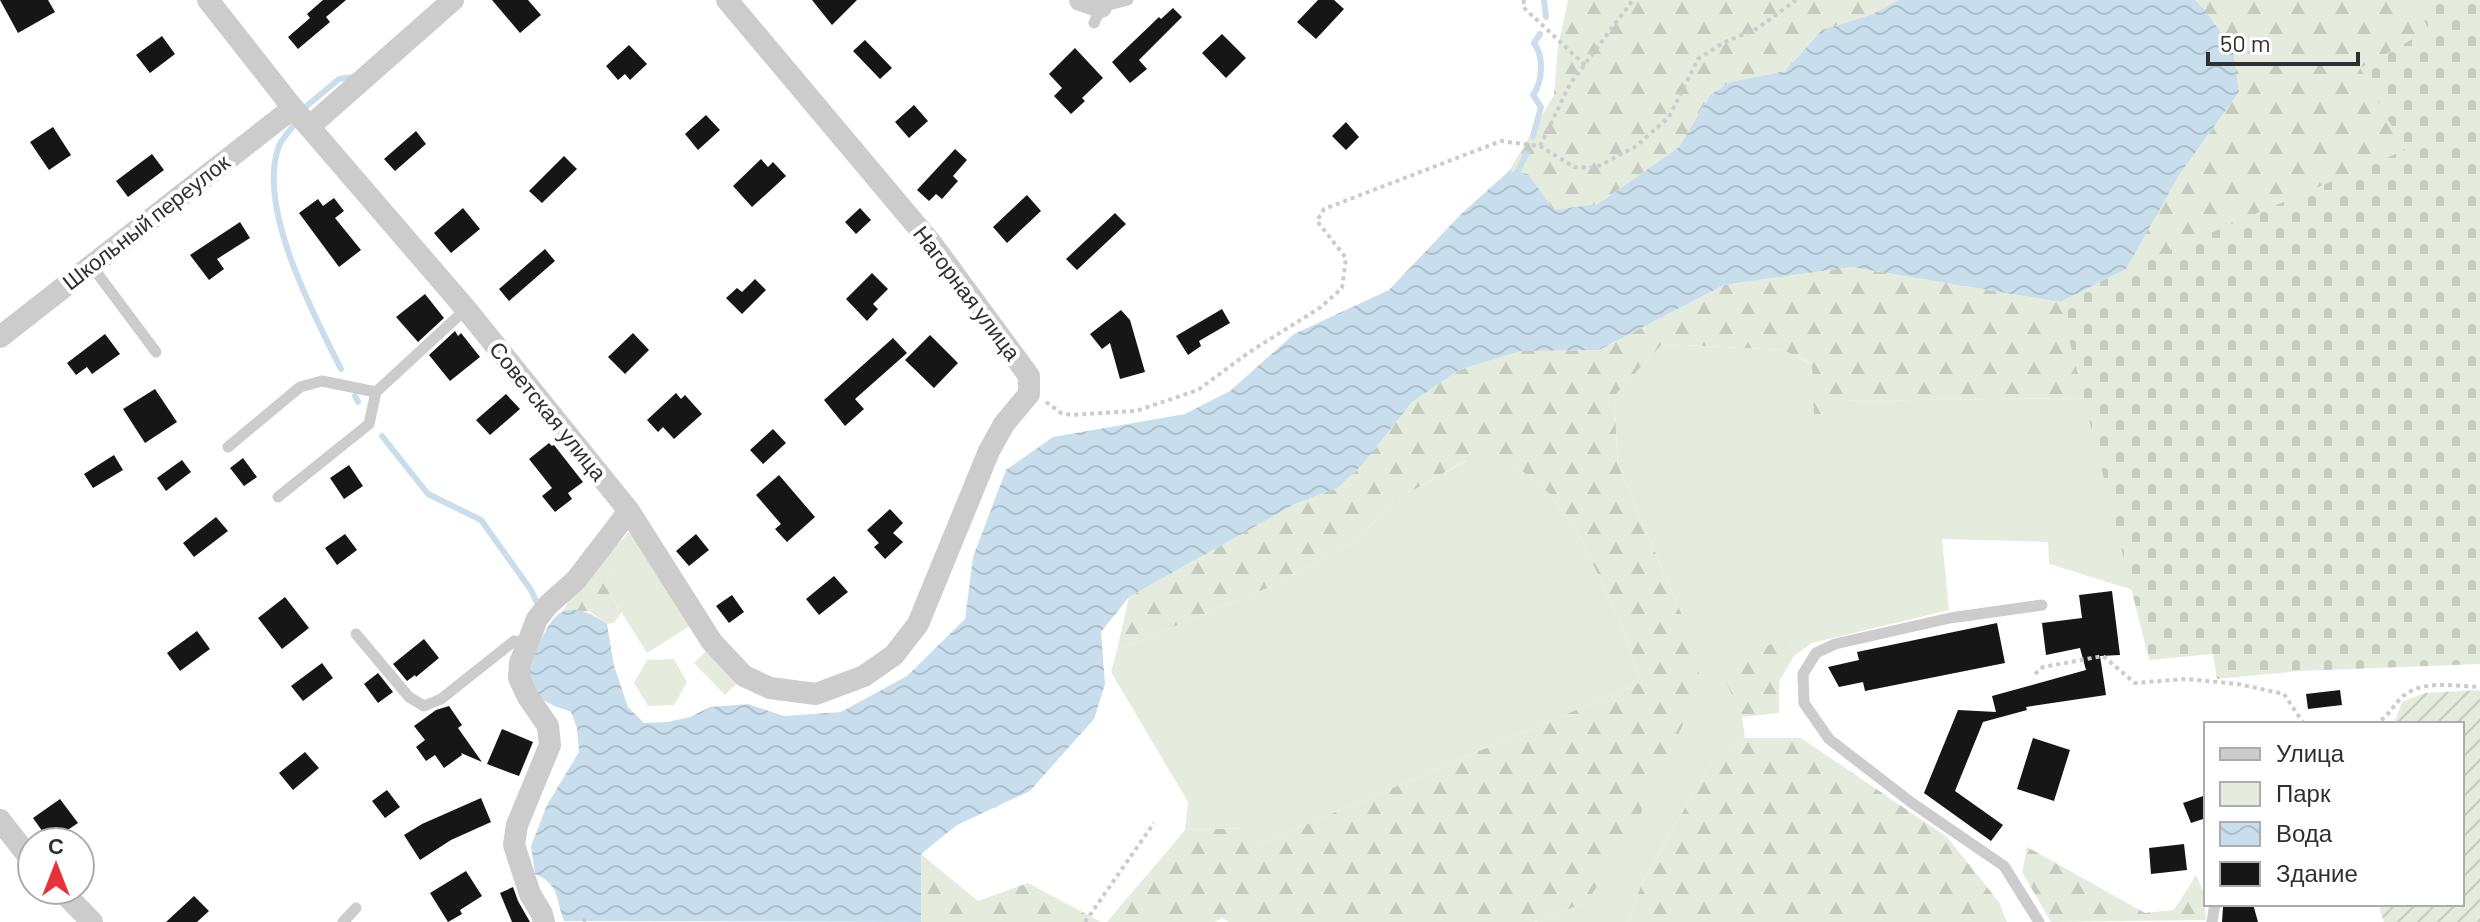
<svg xmlns="http://www.w3.org/2000/svg" width="2480" height="922" font-family="Barlow,sans-serif">
<defs>
<pattern id="forest-firs" width="22" height="20" patternUnits="userSpaceOnUse" patternTransform="scale(2)"><rect width="22" height="20" fill="#e5ecdd"/><path d="M5 1l3.5 6h-7zM16 11l3.5 6h-7z" fill="#c5cbbe"/></pattern>
<pattern id="cemetery-stones" width="16" height="16" patternUnits="userSpaceOnUse" patternTransform="scale(2)"><rect width="16" height="16" fill="#e5ecdd"/><path d="M2 7V4a2 2 0 0 1 4 0v3zM10 15v-3a2 2 0 0 1 4 0v3z" fill="#c5cbbe"/></pattern>
<pattern id="garden-furrows" width="10" height="10" patternUnits="userSpaceOnUse" patternTransform="scale(2)"><rect width="10" height="10" fill="#e5ecdd"/><path d="M-1 1l2-2M0 10L10 0M9 11l2-2" fill="none" stroke="#c5cbbe"/></pattern>
<pattern id="water-waves" width="16" height="10" patternUnits="userSpaceOnUse" patternTransform="scale(2)"><rect width="16" height="10" fill="#c9deec"/><path d="M0 5q4-4 8 0t8 0" fill="none" stroke="#adbfcb"/></pattern>
</defs>
<rect width="100%" height="100%" fill="#fff"/>
<!-- green -->
<path fill="#e5ecdd" d="M1662 344 1783 350 1813 365 1814 419 1839 401 2085 398 2133 590 2049 564 2048 542 1942 539 1949 610 1812 643 1794 656 1788 637 1721 668 1742 717 1745 738 1711 763 1643 881 1627 922H1535L1587 902 1681 613 1618 465 1614 396Z
M1466 461H1510L1550 494 1579 534 1622 626 1642 682 1258 845 1243 828 1185 830 1188 802 1111 672 1117 650 1272 586 1348 545 1405 495Z
M646 549 693 624 647 653 600 578Z
M708 649 739 681 725 695 694 663Z
M674 659 687 682 674 705 648 706 634 683 647 660Z"/>
<!-- forest -->
<path fill="url(#forest-firs)" d="M1568 0H1899L1873 14 1822 30 1785 71 1730 82 1710 95 1679 147 1598 204 1553 211 1528 174 1509 171 1554 95 1558 46Z
M2195 0H2480V547L2143 618 2085 398 1840 401 1829 420 1814 419 1812 364 1783 350 1662 344 1614 396 1618 465 1681 613 1702 684 1633 830 1587 902 1535 922H1229L1222 918 1215 922H1107L1185 830 1244 828 1258 845 1642 682 1622 626 1579 534 1550 494 1510 461H1465L1405 495 1348 545 1272 586 1117 650 1129 597 1295 504 1339 487 1363 464 1412 402 1459 370 1521 351 1599 350 1724 285 1851 267 2060 302 2179 175 2239 92 2204 9Z
M628 533 637 538 643 551 600 578 621 612 614 623 607 624 589 611 562 612 575 591Z
M1788 636 1794 656 1779 682V713L1742 717 1720 668Z
M1745 738H1801L1947 837 1999 902 2007 922H1627L1643 881 1711 763Z
M2027 847 2145 913 2174 910 2196 875 2204 893 2206 920 2051 922 2022 872Z
M921 854 978 901 1028 883 1101 922H921Z"/>
<!-- cemetery -->
<path fill="url(#cemetery-stones)" d="M2413 0H2480V664L2300 671 2217 679 2213 654 2149 660 2060 302 2126 269 2405 150 2360 68 2429 30Z"/>
<!-- garden -->
<path fill="url(#garden-furrows)" d="M2480 690V922H2384L2378 904H2462V724H2394L2402 702 2425 693Z"/>
<!-- water -->
<path fill="url(#water-waves)" d="M1899 0H2195L2204 9 2233 50 2239 92 2179 175 2126 269 2060 302 1851 267 1724 285 1599 350 1521 351 1459 370 1412 402 1363 464 1339 487 1295 504 1129 597 1101 632 1105 684 1094 719 1030 791 957 825 921 854V922L564 921C555 898 561 886 535 874L531 846 547 805 579 752 577 728 571 712C562 708 549 705 542 699 535 694 529 680 530 672 532 657 548 618 562 612 578 605 594 615 607 624L614 666 628 707 644 723 668 722 690 717 710 707 748 704 784 716 841 712 907 676 965 619 973 557 1006 470 1053 437 1185 414 1230 391 1294 334 1389 290 1461 214 1509 171 1528 174 1554 210 1598 204 1679 147 1710 95 1730 82 1785 71 1822 30 1873 14Z"/>
<g fill="none" stroke-linecap="round" stroke-linejoin="round">
<!-- stream -->
<path stroke="#c9deec" stroke-width="6" d="M1544 0 1546 17
M303 109 339 79 353 77
M293 126C289 132 282 139 279 146 256 207 314 315 341 369
M1533 136 1541 107 1533 95C1543 81 1544 57 1534 43L1540 34
M1517 173 1526 154
M355 396 358 402
M382 436 428 494 481 520 531 590 536 601"/>
</g>
<!-- building -->
<path fill="#161616" d="M0 0H48L55 12 18 33Z
M323 0H346L326 17 330 22 298 49 288 37 310 18 307 14Z
M492 0H528L541 15 520 33Z
M812 0H857L832 25Z
M1318 0H1334L1344 9 1316 39 1297 22Z
M1173 8 1182 17 1139 60 1147 69 1130 83 1112 62 1159 17 1161 19Z
M1222 34 1246 58 1226 78 1202 53Z
M162 36 175 54 150 73 136 55Z
M865 40 892 68 880 79 853 51Z
M629 45 647 64 630 80 625 74 618 80 606 66Z
M1075 48 1103 78 1082 98 1085 101 1071 114 1054 96 1062 88 1049 74Z
M914 105 928 121 909 138 895 122Z
M706 115 720 130 698 150 685 134Z
M1346 122 1359 137 1346 150 1332 136Z
M53 127 71 155 49 170 30 142Z
M416 131 426 144 395 171 384 159Z
M955 149 967 160 953 176 958 181 942 199 936 194 929 201 917 190Z
M152 154 164 170 128 197 116 181Z
M564 156 577 169 542 203 529 191Z
M761 159 768 167 773 162 786 176 752 207 733 186Z
M1027 195 1041 211 1007 243 993 227Z
M334 198 344 211 335 218 361 250 339 267 299 213 318 199 323 206Z
M463 208 480 229 451 253 434 233Z
M860 208 871 220 856 234 845 222Z
M1115 213 1126 224 1077 270 1066 259Z
M240 222 250 238 217 259 224 269 209 280 190 255Z
M545 249 555 261 509 301 499 289Z
M872 273 888 289 873 304 878 309 867 321 846 299Z
M755 279 766 290 742 314 726 298 737 288 742 292Z
M425 294 444 318 418 342 396 317Z
M1222 309 1230 323 1199 341 1201 346 1188 355 1176 336Z
M1121 310 1130 320 1145 372 1120 379 1110 343 1102 349 1090 334Z
M455 331 458 336 461 333 480 357 450 381 429 355Z
M633 333 649 350 625 374 608 357Z
M105 334 120 354 92 374 87 367 76 375 67 363Z
M930 335 958 363 934 388 905 360Z
M893 338 907 353 855 399 864 409 845 426 824 400Z
M155 389 177 422 145 443 123 409Z
M676 393 681 399 685 395 702 414 674 439 663 427 658 432 647 420Z
M506 394 520 409 490 435 476 420Z
M773 429 786 443 763 464 750 450Z
M549 443 552 446 554 445 583 482 568 493 572 499 555 512 542 496 552 488 529 459Z
M114 455 123 470 93 488 84 474Z
M243 458 257 477 244 486 230 468Z
M182 460 191 472 166 491 157 478Z
M349 465 363 486 344 499 330 478Z
M779 475 815 517 787 542 775 529 781 524 756 495Z
M890 509 903 523 893 533 903 542 885 559 874 547 879 543 867 530Z
M216 517 228 531 194 557 183 543Z
M345 534 357 550 337 565 325 548Z
M696 534 709 550 689 566 676 551Z
M834 576 848 592 819 615 806 599Z
M2112 591 2120 655 2100 656 2106 695 2026 707 2027 710 1983 722 1955 791 2003 825 1991 841 1924 793 1958 710 1996 712 1992 696 2086 670 2080 648 2046 655 2042 623 2082 618 2079 595Z
M732 595 744 612 729 623 716 606Z
M285 597 309 628 282 649 258 618Z
M1997 623 2005 663 1865 691 1863 682 1839 687 1828 667 1859 660 1857 652Z
M197 631 210 649 180 671 167 653Z
M424 639 439 658 416 677 415 675 407 681 393 664Z
M322 663 333 678 303 701 291 686Z
M378 673 393 692 378 703 364 684Z
M2340 690 2342 705 2308 709 2306 694Z
M449 706 462 725 458 728 482 762 461 753 462 755 444 768 435 755 426 761 416 747 425 740 414 726 436 710Z
M502 729 533 742 519 776 487 764Z
M2033 738 2070 750 2054 801 2017 789Z
M305 752 319 768 293 790 279 773Z
M387 790 400 807 385 818 372 801Z
M2206 795V818L2191 823 2183 803Z
M481 798 491 822 451 840 420 860 404 835 422 824Z
M60 799 78 823 50 842 33 818Z
M2184 844 2187 870 2151 874 2149 848Z
M466 871 482 896 460 910 462 914 448 922 430 893Z
M513 887 518 901 530 922H512L500 893Z
M194 896 209 911 197 922H166Z
M2234 904H2253L2258 922H2222L2223 907Z"/>
<g fill="none" stroke-linecap="round" stroke-linejoin="round">
<!-- path -->
<path stroke="#ccc" stroke-width="4" stroke-dasharray="4 4" stroke-linecap="butt" d="M1524 0 1523 7 1586 66
M1540 146 1570 84 1633 0
M1046 402 1061 413 1072 415 1136 411 1198 390 1248 353 1321 307 1342 288 1346 258 1317 221 1324 209 1501 141 1540 146 1574 167 1595 168 1635 147 1669 117 1698 59 1723 43 1758 28 1796 0
M2035 674 2043 667 2103 656 2135 683 2186 679 2238 684 2284 694 2304 724
M2374 724C2387 719 2391 708 2401 698 2421 679 2454 686 2480 687
M584 922 586 914
M1085 922 1154 823"/>
<!-- lane -->
<path stroke="#ccc" stroke-width="11" d="M1094 23 1101 7 1128 0
M91 265 156 352
M228 447 300 387 322 381 376 392 466 309
M278 497 369 424 376 392
M356 634 409 697 424 706 441 699 514 641 526 642
M343 922 356 908
M2039 922 2004 866 1912 803 1829 739 1804 703 1803 674 1816 653 1835 644 1950 618 2042 605
M2212 922 2215 904"/>
<!-- street -->
<path stroke="#ccc" stroke-width="22" d="M208 0 293 108 466 309 629 511 712 642 744 676 770 688 816 694 864 676 894 655 918 624 989 451 1004 424 1029 394V376L932 244 727 0
M1080 0 1101 7
M309 127 453 0
M0 337 293 108
M0 820 32 861
M61 890 92 922
M544 922 542 914 530 894 514 845 517 825 550 745 548 726 528 697 519 678 520 663 537 619 548 605 576 580 629 511"/>
</g>
<g text-anchor="middle" stroke-width="8" stroke-linejoin="round" paint-order="stroke">
<!-- street labels -->
<g font-size="22" fill="#2f2f2f" stroke="#fff">
<text transform="translate(146 222) rotate(-38)" y="8">Школьный переулок</text>
<text transform="translate(967 293) rotate(53)" y="8">Нагорная улица</text>
<text transform="translate(548 411) rotate(51)" y="8">Советская улица</text>
</g>
</g>
<!-- legend -->
<rect x="2204" y="722" width="260" height="184" fill="#ffffff" stroke="#acacac" stroke-width="2"/>
<rect x="2220" y="748" width="40" height="12" fill="#cccccc" stroke="#acacac" stroke-width="2"/>
<text x="2276" y="762" font-size="24" fill="#2f2f2f">Улица</text>
<rect x="2220" y="782" width="40" height="24" fill="#e5ecdd" stroke="#acacac" stroke-width="2"/>
<text x="2276" y="802" font-size="24" fill="#2f2f2f">Парк</text>
<rect x="2220" y="822" width="40" height="24" fill="url(#water-waves)" stroke="#acacac" stroke-width="2"/>
<text x="2276" y="842" font-size="24" fill="#2f2f2f">Вода</text>
<rect x="2220" y="862" width="40" height="24" fill="#161616" stroke="#acacac" stroke-width="2"/>
<text x="2276" y="882" font-size="24" fill="#2f2f2f">Здание</text>
<!-- north arrow -->
<g transform="translate(56 866)"><circle r="38" fill="#ffffff" stroke="#acacac" stroke-width="2"/>
<path d="M0-6L14 30L0 20L-14 30Z" fill="#e73038"/>
<text y="-12" font-size="22" font-weight="bold" text-anchor="middle" fill="#2f2f2f">С</text>
</g>
<!-- scale -->
<path d="M2208 52v12h150v-12" fill="none" stroke="#2f2f2f" stroke-width="4"/>
<text x="2220" y="52" font-size="24" fill="#2f2f2f" stroke="#ffffff" stroke-width="6" paint-order="stroke">50 m</text>
</svg>
